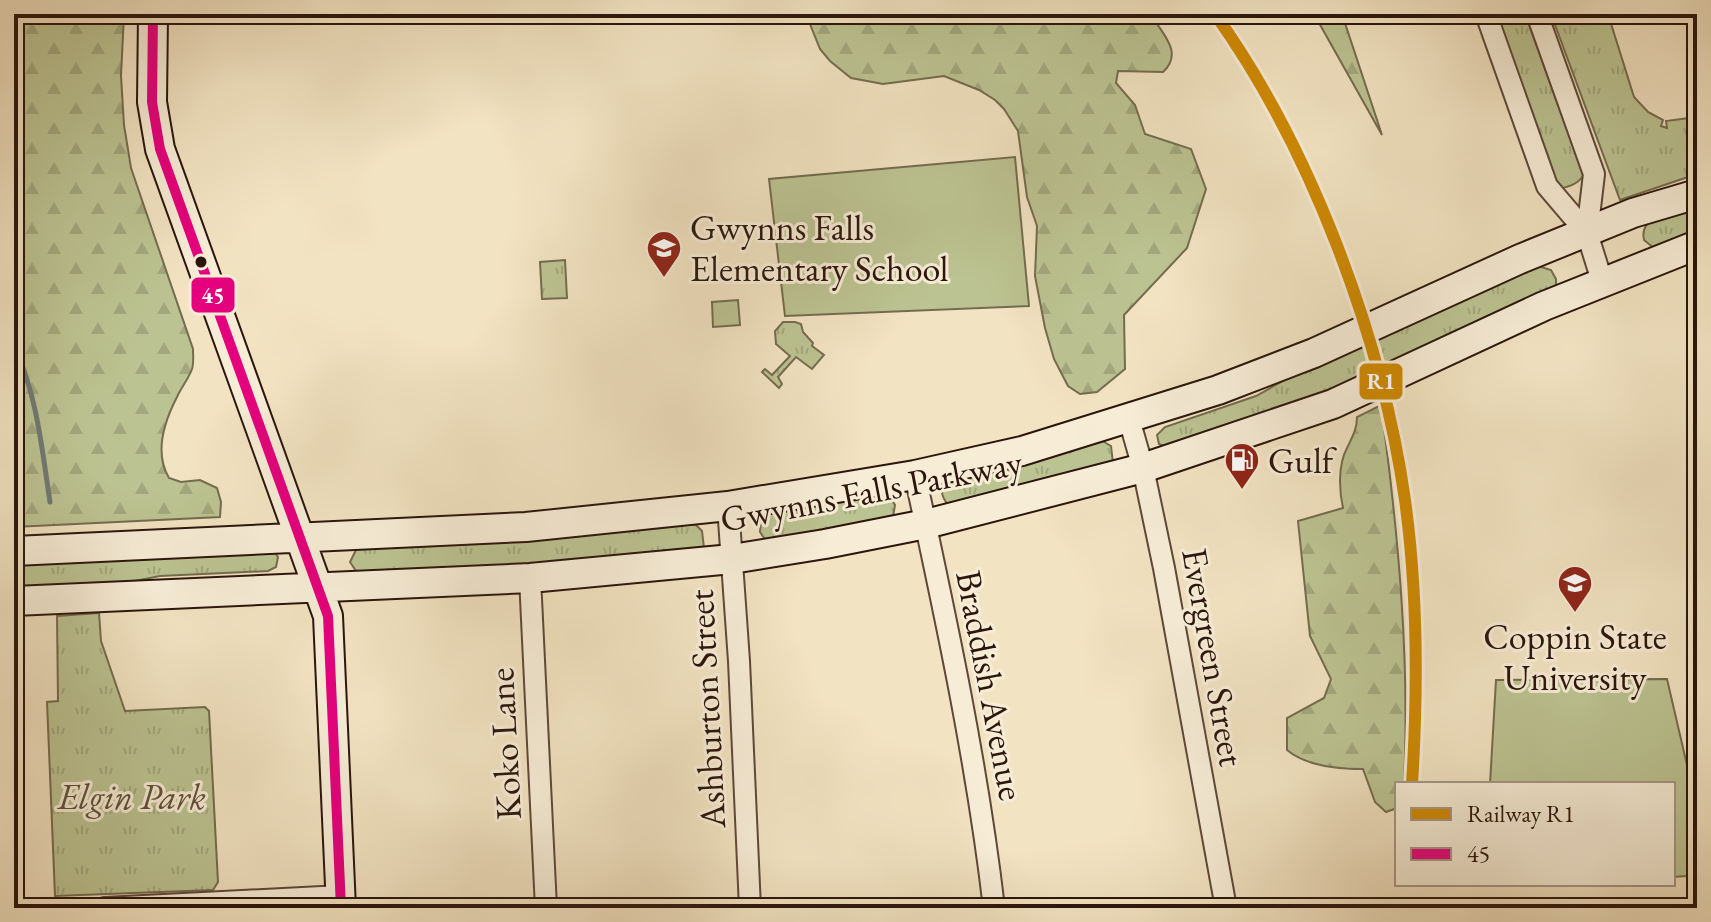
<svg xmlns="http://www.w3.org/2000/svg" width="1711" height="922" font-family="'EB Garamond',serif">
<defs>
<pattern id="grass-tufts" width="24" height="20" patternUnits="userSpaceOnUse" patternTransform="scale(2)"><rect width="24" height="20" fill="#bcc392"/><path d="M3 7l-1-3M5 7V3M7 7l1-3M15 17l-1-3M17 17v-4M19 17l1-3" fill="none" stroke="#a2a77d"/></pattern>
<pattern id="forest-firs" width="22" height="20" patternUnits="userSpaceOnUse" patternTransform="scale(2)"><rect width="22" height="20" fill="#bcc392"/><path d="M5 1l3.5 6h-7zM16 11l3.5 6h-7z" fill="#a2a77d"/></pattern>
</defs>
<rect width="100%" height="100%" fill="#f2e3c2"/>
<filter id="stains"><feTurbulence type="fractalNoise" baseFrequency=".0025" numOctaves="4"/><feColorMatrix values="0 0 0 0 .2 0 0 0 0 .09 0 0 0 0 .02 0 0 0 .5 -.17"/></filter>
<radialGradient id="worn" r=".72"><stop offset=".6" stop-color="#630" stop-opacity="0"/><stop offset="1" stop-color="#630" stop-opacity=".3"/></radialGradient>
<!-- grass -->
<path fill="url(#grass-tufts)" stroke="#746c4f" stroke-width="2" d="M1491 14H1525L1582 170 1583 176C1578 184 1565 189 1557 188Z
M1551 14H1608L1634 97 1648 112 1663 120 1661 126 1667 128 1666 121 1697 117V174L1620 200Z
M1697 202V238L1655 249 1644 240C1638 214 1677 209 1697 202Z
M565 260 567 298 542 299 540 262Z
M1538 266 1551 270 1556 279V288L1349 386 1168 448 1159 444 1157 435 1165 427 1256 396 1299 372Z
M738 300 740 325 713 327 712 302Z
M783 322H795L801 324 803 332 813 343 812 346 824 355 812 369 796 357 778 377 782 384 779 388 762 372 765 369 772 375 790 356 776 344 775 331Z
M1099 439 1111 446 1113 463 948 505C942 497 939 490 946 481Z
M878 494 889 496 895 505 893 517 888 521 766 541 760 532 761 520 767 514Z
M688 524 696 525 702 531 704 548 620 561 358 574 350 562 357 548 630 530Z
M272 549 278 557 276 567 268 571 160 576 99 588 14 593V560Z
M99 613 101 641 125 711 205 707 209 711 218 882 213 890 55 896 47 702 58 701 57 616Z"/>
<!-- forest -->
<path fill="url(#forest-firs)" stroke="#746c4f" stroke-width="2" d="M14 14H124L121 76 124 125 131 168 193 349C193 355 194 363 192 369 189 378 181 388 177 397 164 422 154 453 169 478L181 482 200 480 217 488 221 502 220 517 14 527Z
M806 14H1158L1155 21C1166 37 1182 55 1163 72L1118 71 1116 83 1135 105 1145 134 1191 149 1206 189 1187 248 1124 315 1125 369 1097 392 1080 394 1068 386 1054 359 1045 328 1035 276 1037 226 1027 197 1018 131 1004 109 995 100 979 90 944 76 883 84 851 78 830 61 820 49Z
M1314 14H1342L1382 135Z
M1381 405C1398 531 1410 657 1404 784H1397V808L1386 812 1375 802 1363 769C1338 769 1306 766 1287 750V718L1324 698 1331 679 1310 636 1298 521 1343 508C1339 490 1338 465 1347 448 1352 437 1357 430 1357 417Z"/>
<!-- pitch -->
<path fill="#bcc392" stroke="#746c4f" stroke-width="2" d="M1015 157 1029 306 785 316 769 179Z
M1667 679 1690 778 1687 876 1673 877V784H1490L1496 680Z"/>
<g fill="none" stroke-linecap="round" stroke-linejoin="round">
<!-- stream -->
<path stroke="#6f7a74" stroke-width="5" d="M14 346C37 394 42 450 50 502"/>
<!-- street casing -->
<g stroke="#5d483a" stroke-width="24">
<path id="street" d="M1486 14 1547 186 1587 233 1602 281
M1537 14 1594 174 1587 233
M1129 419 1143 468 1164 568 1226 908
M915 475C946 619 977 762 994 908
M728 506 739 661 750 908
M530 578 546 908
M105 908 341 896"/>
</g>
<!-- secondary casing -->
<g stroke="#2b150c" stroke-width="32">
<path id="secondary" d="M153 14 152 102 160 149 328 616 341 908
M14 551 526 527 728 506 915 475 1022 451 1218 390 1314 353 1520 259 1633 213 1697 194
M14 601 530 578 732 559 825 544 926 524 1143 468 1333 404 1544 306 1697 245"/>
</g>
<!-- street -->
<use href="#street" stroke="#f7edd7" stroke-width="20"/>
<!-- secondary -->
<use href="#secondary" stroke="#f7edd7" stroke-width="28"/>
<!-- bus-1 casing -->
<g stroke="#f7edd7" stroke-width="16">
<path id="bus-1" d="M153 14 152 102 160 149 328 616 341 908"/>
</g>
<!-- bus-1 -->
<use href="#bus-1" stroke="#e5007d" stroke-width="10"/>
<!-- rail-1 casing -->
<g stroke="#f7edd7" stroke-width="18">
<path id="rail-1" d="M1215 14C1311 148 1382 338 1405 500 1418 594 1418 689 1412 784"/>
</g>
<!-- rail-1 -->
<use href="#rail-1" stroke="#ce8902" stroke-width="12"/>
</g>
<!-- icons -->
<defs>
<g id="school-pin" transform="scale(1.8)"><path d="M0 17L-7.5 6A9.5 9.5 0 1 1 7.5 6Z" fill="#8f2418" stroke="#f7edd7"/><path d="M0-5L7-2L0 1L-7-2ZM-4 1L0 2.5L4 1V4Q0 6-4 4Z" fill="#fff"/></g>
<g id="fuel-pin" transform="scale(1.8)"><path d="M0 17L-7.5 6A9.5 9.5 0 1 1 7.5 6Z" fill="#8f2418" stroke="#f7edd7"/><path d="M-5.5-6h7V0h2V4h1.3V-2.5L3-4.5l.8-.8L6-3V5H2.5V1h-1V6h-7ZM-4.2-4.7v3.2H.2V-4.7Z" fill="#fff"/></g>
<g id="university-pin" transform="scale(1.8)"><path d="M0 17L-7.5 6A9.5 9.5 0 1 1 7.5 6Z" fill="#8f2418" stroke="#f7edd7"/><path d="M0-5L7-2L0 1L-7-2ZM-4 1L0 2.5L4 1V4Q0 6-4 4Z" fill="#fff"/></g>
</defs>
<g fill-rule="evenodd">
<use href="#school-pin" x="664" y="248"/>
<use href="#fuel-pin" x="1242" y="460"/>
<use href="#university-pin" x="1575" y="583"/>
</g>
<!-- markers -->
<circle fill="#2b150c" stroke="#f7edd7" stroke-width="3" cx="201" cy="262" r="7"/>
<g text-anchor="middle" stroke-width="6" stroke-linejoin="round" paint-order="stroke">
<!-- poi labels -->
<g font-size="36" fill="#2b150c" stroke="#f7edd7" text-anchor="start">
<text x="690" y="240">Gwynns Falls<tspan x="690" dy="41">Elementary School</tspan></text>
<text x="1268" y="473">Gulf</text>
<text x="1575" y="649" text-anchor="middle">Coppin State<tspan x="1575" dy="41">University</tspan></text>
</g>
<!-- street labels -->
<g font-size="36" fill="#2b150c" stroke="#f7edd7">
<text transform="translate(871 490) rotate(-11)" y="13">Gwynns Falls Parkway</text>
<text transform="translate(1214 657) rotate(80)" y="13">Evergreen Street</text>
<text transform="translate(991 685) rotate(79)" y="13">Braddish Avenue</text>
<text transform="translate(706 709) rotate(-93)" y="13">Ashburton Street</text>
<text transform="translate(504 744) rotate(-93)" y="13">Koko Lane</text>
</g>
<!-- park labels -->
<g font-size="36" font-style="italic" fill="#5e523b" stroke="#f7edd7">
<text x="132" y="809">Elgin Park</text>
</g>
</g>
<g stroke="#f7edd7" stroke-width="3">
<rect x="190" y="276" width="46" height="38" rx="8" fill="#e5007d"/>
<rect x="1358" y="362" width="46" height="39" rx="8" fill="#ce8902"/>
</g>
<g font-size="22" text-anchor="middle" font-weight="bold" fill="#fff">
<text x="213" y="303">45</text>
<text x="1381" y="389">R1</text>
</g>
<!-- margin -->
<rect width="1711" height="922" fill="none" stroke="#f2e3c2" stroke-width="48"/>
<rect x="16" y="16" width="1679" height="890" fill="none" stroke="#2b150c" stroke-width="4"/>
<rect x="24" y="24" width="1663" height="874" fill="none" stroke="#2b150c" stroke-width="2"/>
<!-- legend -->
<rect x="1395" y="782" width="280" height="104" fill="#f7edd7" stroke="#a59786" stroke-width="2"/>
<rect x="1411" y="808" width="40" height="12" fill="#ce8902" stroke="#a59786" stroke-width="2"/>
<text x="1467" y="822" font-size="24" fill="#2b150c">Railway R1</text>
<rect x="1411" y="848" width="40" height="12" fill="#e5007d" stroke="#a59786" stroke-width="2"/>
<text x="1467" y="862" font-size="24" fill="#2b150c">45</text>
<rect width="100%" height="100%" filter="url(#stains)"/>
<rect width="100%" height="100%" fill="url(#worn)"/>
</svg>
